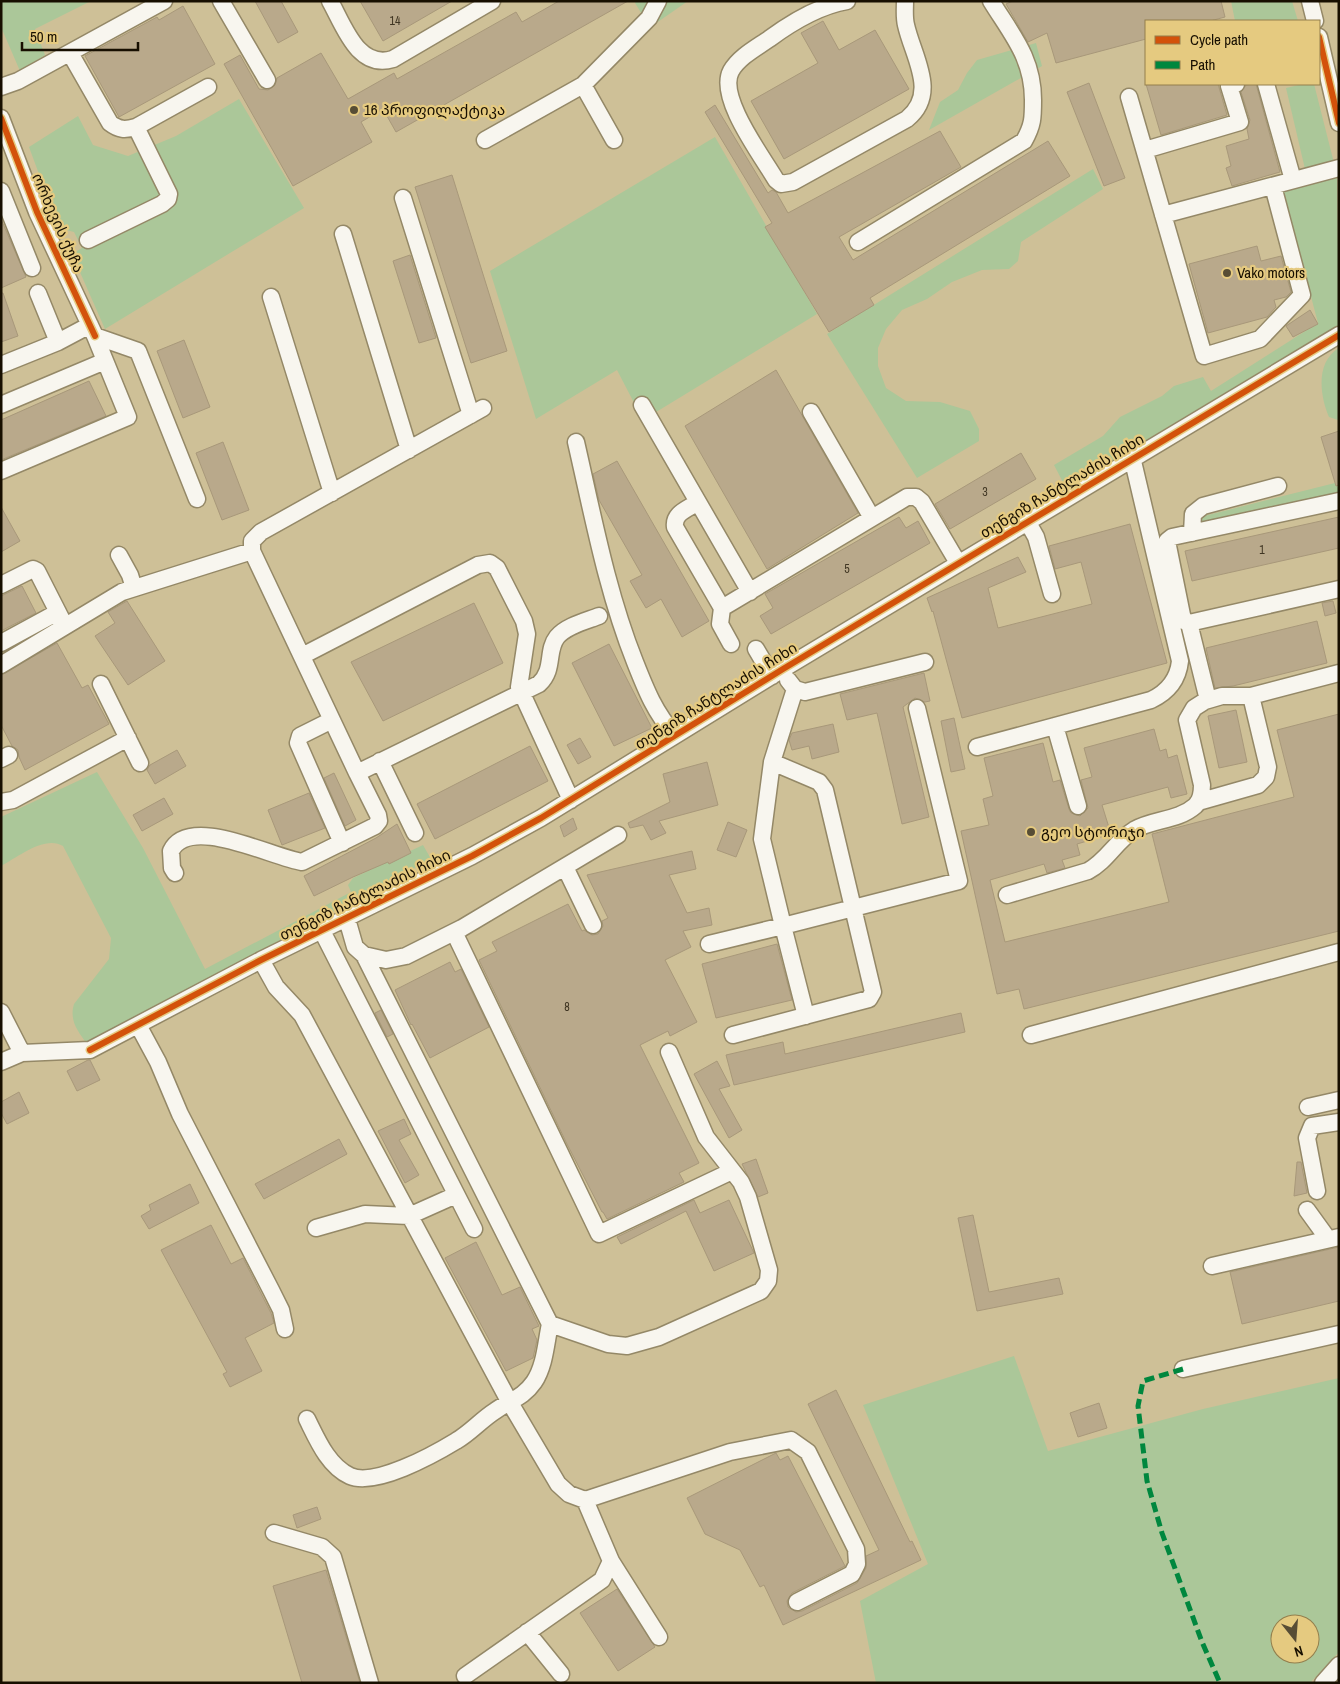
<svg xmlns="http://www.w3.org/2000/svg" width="1340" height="1684" font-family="'Archivo Narrow','Noto Sans Georgian',sans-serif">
<rect width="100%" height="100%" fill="#cec097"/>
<!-- green -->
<path fill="#abc799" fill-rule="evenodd" d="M1 1H91L35 29 45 55 20 71 1 27Z
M636 1H652L643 16 635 3Z
M664 1H688L652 26Z
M1231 1H1292L1298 21H1235Z
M1036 43 1042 66 929 130 940 102 958 90 967 73 977 60Z
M1303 84H1314L1334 163 1305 169 1286 88Z
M239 99 304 208 105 329 72 254 82 248 74 232 66 230 56 220 29 147 78 116 93 145 128 156 176 136Z
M715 137 817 314 643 420 617 370 536 419 490 271Z
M1093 169 1103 189 1021 242 1018 261 1009 269 982 270 952 282 927 299 902 310 886 329 878 348V366L886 388 906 401 940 402 970 411 979 429V441L917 478 827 334Z
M1337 175 1339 325 1066 488 1054 465 1103 436 1120 417 1162 396 1174 386 1203 377 1211 391 1318 323 1282 187Z
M1339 348V423L1338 420 1329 417C1320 396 1315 362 1339 348Z
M1339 482V501L1198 532 1196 518Z
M97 772 143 848 205 969 351 892 348 885 353 878 423 845 431 859 87 1044C78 1031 69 1021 74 1004L109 959 111 938 63 846C45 835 18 857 1 866V817Z
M1014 1356 1048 1451 1203 1409 1339 1378V1652L1310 1683H876L860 1601 928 1564 863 1405ZM1280 1624H1310V1654H1280Z"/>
<!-- building -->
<path fill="#b9a98b" stroke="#a8987a" d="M255 1H281L298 32 278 43Z
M360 1H452L383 41Z
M559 1H628L396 132 383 109 361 122 372 142 293 186 224 64 240 55 259 89 268 90 275 85 277 78 321 53 348 99 394 73 397 79 516 12 522 22Z
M1013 1H1221L1225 17 1210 21H1146V39L1056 63 1047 33 1028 42 1006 4Z
M183 6 215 64 119 117 85 56 157 17 159 20Z
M823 21 839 50 875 30 909 89 784 159 751 101 818 63 801 33Z
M1089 83 1125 178 1104 186 1067 92Z
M1146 84H1218L1227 115 1161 135Z
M1256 84 1280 172 1232 186 1226 168 1231 166 1226 146 1249 139 1247 129 1250 120 1241 92 1246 85Z
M715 105 768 193 772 190 776 192 788 213 940 131 961 167 839 237 853 260 1048 141 1070 176 870 298 874 305 829 332 765 227 772 223 705 112Z
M452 175 507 351 471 363 415 187Z
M1 219 26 277 1 288Z
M1257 246 1261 261 1281 256 1291 292 1286 297 1274 300 1276 307 1267 317 1208 333 1189 264Z
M410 255 436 338 419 343 393 261Z
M1 293H3L18 336 1 342Z
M1310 310 1318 324 1293 337 1286 326Z
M184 340 210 407 183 418 157 351Z
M776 370 858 513 767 569 685 426Z
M89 381 106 416 1 460V420Z
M1339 431V485L1336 486 1321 437Z
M223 442 249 510 222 520 196 453Z
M1021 453 1036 479 950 529 935 504Z
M617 461 709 621 682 637 661 599 646 608 630 581 642 575 599 500 593 474Z
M1 507 20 541 1 552Z
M899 517 906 528 918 521 930 543 771 634 760 616 773 608 765 594Z
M1339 517V548L1192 581 1185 551Z
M1130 524 1167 663 962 718 933 611 932 612 927 598 1018 557 1026 572 988 588 998 628 1092 604 1081 562 1055 569 1049 546Z
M22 586 36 613 1 631V596Z
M127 601 165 661 128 685 95 636 115 623 108 612Z
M1333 601 1336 613 1325 616 1322 603Z
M474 603 503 663 383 721 351 662Z
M1317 621 1327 663 1233 686 1215 688 1206 648Z
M57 643 82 688 88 685 109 724 25 770 19 757 18 750 12 746 1 725V675Z
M609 644 652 728 614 746 572 663Z
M924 673 930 701 925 702 915 698 903 707 929 817 902 824 877 713 847 720 840 694Z
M1236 710 1247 762 1219 768 1208 716Z
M1339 714V931L1024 1009 1019 989 997 994 961 831 989 825 983 799 993 796 984 758 1043 743 1053 782 1060 780 1069 809 1071 813 1080 816 1088 808 1081 780 1092 777 1084 748 1154 729 1160 751 1166 749 1168 758 1177 755 1187 794 1171 798 1168 787 1102 805 1111 834 1077 844 1080 855 1062 860 1065 868 1047 873 1044 864 990 880 1005 942 1169 902 1152 834 1294 797 1277 730Z
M954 718 965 769 951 772 941 721Z
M833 724 839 752 812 759 809 746 792 750 789 740 792 733Z
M580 738 591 757 578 764 567 745Z
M530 746 548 781 435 839 417 804Z
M177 750 186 766 155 784 147 770 150 765Z
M707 762 718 805 659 821 666 833 651 840 643 825 630 828 628 823 670 802 663 774Z
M334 773 356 820 345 826 324 778Z
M309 793 325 828 282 845 268 810Z
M164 798 173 814 142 831 133 815Z
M573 818 577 829 564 837 560 826Z
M728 822 747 830 736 857 717 850Z
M397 824 411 853 389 864 388 862 353 877 314 896 304 876 376 838Z
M692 851 696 869 669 875 687 913 709 908 712 925 683 931 691 947 665 960 697 1022 670 1036 668 1031 640 1045 699 1163 679 1173 684 1182 607 1219 603 1212H602L567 1144 479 960 497 951 492 942 568 904 582 931 584 930 592 935 598 934 603 926 602 921 608 918 587 875Z
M777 944 792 1000 716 1018 702 964Z
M450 962 455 972 461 969 489 1027 430 1058 412 1024 411 1025 395 990Z
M381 1010 393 1034 387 1037 375 1013Z
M961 1013 965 1032 734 1085 726 1055 783 1042 785 1054Z
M88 1060H90L100 1080 77 1091 67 1071Z
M717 1061 730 1086 719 1089 742 1130 729 1138 694 1074Z
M19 1092 29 1113 7 1124 1 1113V1102Z
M404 1119 411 1134 399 1140 419 1175 405 1183 378 1131Z
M339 1139 347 1154 264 1199 255 1184Z
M756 1159 768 1193 758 1197 742 1164Z
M1297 1162H1301L1307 1193 1294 1196Z
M190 1184 199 1203 149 1229 141 1216 151 1210 149 1205Z
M694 1200 700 1213 729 1200 754 1253 714 1271 686 1211 621 1244 617 1237Z
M973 1215 989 1292 1059 1278 1063 1294 977 1311 958 1218Z
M211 1225 231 1264 243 1258 271 1313 274 1323 245 1338 262 1371 230 1387 223 1374 227 1372 161 1250Z
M476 1242 502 1295 520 1287 539 1326 532 1329 537 1340 533 1358 506 1371 445 1258Z
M1339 1247V1301L1242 1324 1230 1272Z
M836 1390 910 1542 912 1541 921 1560 783 1625 764 1585 760 1587 740 1550 705 1534 687 1498 776 1453 780 1460 788 1456 845 1566 792 1593 787 1601 788 1607 796 1612 802 1611 857 1583 866 1568V1556L879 1550 808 1404Z
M1099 1403 1107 1428 1078 1437 1070 1413Z
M317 1507 321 1519 297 1528 293 1515Z
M326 1570 360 1683H302L273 1586Z
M617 1589 655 1647 618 1671 580 1613Z"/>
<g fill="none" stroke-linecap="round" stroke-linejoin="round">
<!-- minor casing -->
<g stroke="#948867" stroke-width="19">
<path id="minor" d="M221 1 267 80
M330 1C344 26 358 70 393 59L492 1
M847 1C818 6 792 22 769 39 756 48 739 57 731 71 717 97 762 156 776 180L781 184 793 182 907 119C939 93 913 57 906 25 904 17 905 9 905 1
M1310 1 1315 21
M1319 37 1339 123
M70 53 110 123C119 130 125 130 136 127L208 87
M1266 84 1293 180
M583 85 614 140
M1 87 18 81 164 1
M1129 97 1204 356 1260 339 1302 295 1273 186
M1 118 37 212 95 336 128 417 1 471
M485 140 583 85 649 18 658 1
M1145 150 1240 122 1229 86 1236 84
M1 191 32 268
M403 198 471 415
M1163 215 1339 168
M343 234 409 450
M88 240 162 204 168 199 169 194 136 127
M858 242 1024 141C1033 125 1033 118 1033 100 1033 58 1012 35 991 1
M271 297 332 493
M95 336 138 351 197 499
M58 342 90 325
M1 365 58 342 38 293
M1 405 105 361
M642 405 750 592
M483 408 261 532 252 541V551L357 773 539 684C555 669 546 651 557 637 566 626 586 621 599 616
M811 412 872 518
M576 442C593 516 607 592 635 662 646 690 655 713 675 735
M1339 501 1172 537 1167 541 1182 615 1184 621 1189 623 1339 589
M698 502C688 509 673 513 675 527L722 608 720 624 731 644
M1027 521 1036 537 1052 594
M1192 533 1193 514 1203 506 1278 486
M119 555 130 575 134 588
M1 585 33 569 37 571 65 626
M722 608 907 497H916L922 502 958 563
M1189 623 1208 700
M1 643 58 612
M756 649 772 676
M302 656 478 565 490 563 497 568 524 621 527 634 519 687 571 800
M1 665 122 592 252 551
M788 680 795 689 805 692 925 662
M101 684 140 763
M795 689 772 762 762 839 783 926 959 881 917 708
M332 720 300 736 298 743 342 843
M1055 726 1078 806
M977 747 1151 700C1168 692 1178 680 1180 661L1132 457
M1 759 9 755
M380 761 415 833
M1 802 13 800 128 738
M1198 802 1258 785 1266 777 1268 767 1251 696
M565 867 593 925
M175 873 172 868 171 851C189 814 271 857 302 862L375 826 379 821 378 815 357 773
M1007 895 1088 871C1107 861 1116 841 1134 830 1153 819 1178 821 1195 806 1201 801 1202 793 1202 785L1187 720 1194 708 1205 701 1222 696H1251L1339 673
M347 919 355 947 364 955 550 1324 608 1344 627 1346 659 1337 761 1291 768 1281 769 1270 748 1197 741 1182 706 1137 669 1052
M322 931 474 1229
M454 932 599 1234 732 1171
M709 944 783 926 806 1016
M364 955 386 960 406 956 462 928 618 835
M261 960 276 987 302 1015 509 1401 558 1484 569 1494 585 1500 730 1452 791 1440 808 1452 856 1549 857 1564 852 1574 797 1602
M1 1012 22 1053
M138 1025 158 1062 180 1114 271 1290 281 1310 285 1329
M733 1035 869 999 873 992 825 790 819 782 772 762
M1031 1035 1339 952
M1 1062 22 1053 90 1050 261 960 472 856 541 818 783 669 1339 335
M1308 1107 1339 1100
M1317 1191 1307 1138 1312 1126 1339 1122
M1307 1210 1328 1239
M316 1228 365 1214 409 1216 456 1195
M1212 1266 1339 1237
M1183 1369 1339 1334
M307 1419C317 1439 328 1466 350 1476 375 1487 433 1455 456 1441 470 1433 481 1420 495 1411 510 1400 523 1398 534 1382 545 1366 546 1342 550 1324
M274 1533 322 1547 333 1557 370 1683
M611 1561 659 1637
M527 1632 561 1674
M465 1676 602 1580 611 1561 585 1500
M1323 1683 1339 1665"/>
</g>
<!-- minor -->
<use href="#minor" stroke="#f8f6ef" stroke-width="16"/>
<!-- quiet -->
<path stroke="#00873e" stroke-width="5" stroke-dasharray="10 5" stroke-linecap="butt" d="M1183 1369 1143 1381 1138 1406 1147 1481 1162 1533 1202 1642 1220 1683"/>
<!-- cycleway casing -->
<g stroke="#e5ca80" stroke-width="9">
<path id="cycleway" d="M1319 37 1339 123
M1 118 37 212 95 336
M90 1050 261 960 472 856 541 818 783 669 1339 335"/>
</g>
<!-- cycleway -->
<use href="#cycleway" stroke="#d3520b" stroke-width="6"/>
</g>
<!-- markers -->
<g fill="#574d35" stroke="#e5ca80" stroke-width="2">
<circle cx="354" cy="110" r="5"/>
<circle cx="1227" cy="273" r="5"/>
<circle cx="1031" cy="832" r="5"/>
</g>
<g text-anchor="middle" stroke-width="4.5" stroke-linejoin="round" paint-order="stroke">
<!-- number labels -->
<g font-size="12" fill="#403623">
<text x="395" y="25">14</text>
<text x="985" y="496">3</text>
<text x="1262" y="554">1</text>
<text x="847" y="573">5</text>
<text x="567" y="1011">8</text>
</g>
<!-- poi labels -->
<g font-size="15" fill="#170f00" stroke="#e5ca80" text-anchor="start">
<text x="364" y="115">16 პროფილაქტიკა</text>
<text x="1237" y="278">Vako motors</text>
<text x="1041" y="837">გეო სტორიჯი</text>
</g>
<!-- street labels -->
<g font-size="15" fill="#170f00" stroke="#e5ca80">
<text transform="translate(58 223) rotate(66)" y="5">ორხევის ქუჩა</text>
<text transform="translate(1062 486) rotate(-31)" y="5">თენგიზ ჩანტლაძის ჩიხი</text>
<text transform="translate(716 696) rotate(-32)" y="5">თენგიზ ჩანტლაძის ჩიხი</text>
<text transform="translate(365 895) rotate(-26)" y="5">თენგიზ ჩანტლაძის ჩიხი</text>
</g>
</g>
<!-- border -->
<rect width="1340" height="1684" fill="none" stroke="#170f00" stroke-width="5"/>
<!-- legend -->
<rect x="1145" y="20" width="175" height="65" fill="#e5ca80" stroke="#937f4d"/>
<rect x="1155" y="36" width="25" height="8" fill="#d3520b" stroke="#937f4d"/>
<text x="1190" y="45" font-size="15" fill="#170f00">Cycle path</text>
<rect x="1155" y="61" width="25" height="8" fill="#00873e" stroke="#937f4d"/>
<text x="1190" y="70" font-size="15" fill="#170f00">Path</text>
<!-- north arrow -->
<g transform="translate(1295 1639) rotate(163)"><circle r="24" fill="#e5ca80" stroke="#937f4d"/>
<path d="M0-4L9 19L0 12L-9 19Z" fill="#574d35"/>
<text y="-8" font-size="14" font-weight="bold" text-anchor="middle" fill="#170f00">N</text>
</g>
<!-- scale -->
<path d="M22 42v8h116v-8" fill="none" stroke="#170f00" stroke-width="2.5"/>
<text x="30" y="42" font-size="15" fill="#170f00" stroke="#e5ca80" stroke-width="4" paint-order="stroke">50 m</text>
</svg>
